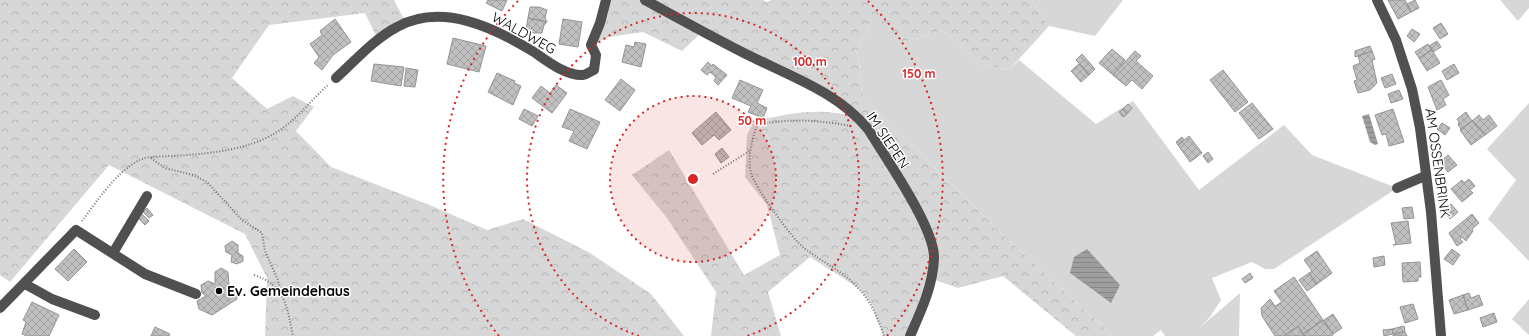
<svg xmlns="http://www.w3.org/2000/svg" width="1529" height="336" font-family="Quicksand,sans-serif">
<defs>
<pattern id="forest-crowns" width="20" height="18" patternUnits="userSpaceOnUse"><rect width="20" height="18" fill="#d7d7d7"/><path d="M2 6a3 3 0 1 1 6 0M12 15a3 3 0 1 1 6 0" fill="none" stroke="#b7b7b7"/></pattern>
<pattern id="water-rules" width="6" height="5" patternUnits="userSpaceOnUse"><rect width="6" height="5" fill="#9e9e9e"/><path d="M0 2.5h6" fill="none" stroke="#868686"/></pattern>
<pattern id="building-cross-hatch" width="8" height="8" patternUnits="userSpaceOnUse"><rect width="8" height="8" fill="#c0c0c0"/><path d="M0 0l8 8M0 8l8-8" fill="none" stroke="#a3a3a3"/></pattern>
</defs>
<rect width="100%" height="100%" fill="#fff"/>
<!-- green -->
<path fill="#d7d7d7" d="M1032 0H1123L1095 36 1049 26Z
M1500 0H1529V8L1518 21Z
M871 23 908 41 943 30 980 64 1009 70 1019 60 1096 124 1133 101 1199 190 1284 125 1312 155 1397 188 1274 269H1265L1252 262 1212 278 1221 300 1210 317 1198 329 1240 293 1239 336H1165L1161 330 1153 336H1113L997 229 864 98 857 50Z
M1529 103V261L1488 219 1516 180 1487 149Z
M1529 299V335L1512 319Z"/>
<!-- forest -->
<path fill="url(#forest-crowns)" d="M0 0H394L406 23 378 40 365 13 269 25 232 78 267 109 293 96 314 107 296 131 331 167 432 206 487 230 523 219 590 253 651 294 684 336H265L267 278 245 234 109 165 10 282 0 275Z
M606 0H763L767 2 771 0H1032L1049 26 1009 70 980 64 943 30 908 41 889 42 871 23 857 50 864 98 997 229 1113 336H1076L1003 276 958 288 932 279 910 336H884L871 304 860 289 810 257 768 292 781 336H711L716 292 667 218 632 175 669 150 744 275 780 255 767 205 745 177 747 135 754 121C794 113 817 107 857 117L849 111 703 31 682 51 643 32 609 37 591 45Z"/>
<!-- water -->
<path fill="url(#water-rules)" d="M1369 114 1378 144 1375 145 1370 142 1362 116Z
M1087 249 1120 285 1111 303 1070 273 1074 257Z"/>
<!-- building -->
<path fill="url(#building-cross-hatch)" stroke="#949494" d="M488 0H507L502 11 486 3Z
M1388 0H1405L1411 12 1398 19Z
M1415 0 1419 8 1411 12 1407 4Z
M530 7H539L547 10 545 18 547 22 528 18Z
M528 18 547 22 544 25 542 33H534L526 30Z
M335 19 351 42 333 55 322 70 314 63 319 57 310 44 322 35 320 31Z
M563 19 582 22 578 47 559 44Z
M1441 23 1448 34 1440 39 1433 28Z
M1412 29 1420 34 1414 42 1407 36Z
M453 38 486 46 479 72 447 64Z
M1437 41 1441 47 1433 52 1429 46Z
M635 42 646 44 641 67 622 62 626 45 634 47Z
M1428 44 1432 50 1419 58 1415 52Z
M1370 46 1372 51 1355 57V51Z
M1112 49 1125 60 1113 75 1099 63Z
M1432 50 1440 63 1427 71 1419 58Z
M1135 51 1141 56 1136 61 1153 76 1142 89 1132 80 1126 86 1113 75Z
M1372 51 1375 59 1372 60 1377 83 1370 90 1358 93 1354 81 1357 80 1353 66 1360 63 1358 56Z
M1082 54 1095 69 1089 75 1076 60Z
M708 62 712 66 713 64 727 75 718 85 714 81 716 77 710 72 707 75 701 70Z
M374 64 404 67 401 86 371 81Z
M1079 64 1089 75 1081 82 1071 71Z
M1454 64 1459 73 1447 80 1442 71Z
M406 68 418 70 415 87 404 86Z
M1223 70 1248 102 1235 112 1210 80Z
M497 73 515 81 514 83 521 86 513 105 488 92Z
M1392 74 1396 84 1385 88 1381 78Z
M621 79 635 90 620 111 605 100Z
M740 80 763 90 757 103 767 108 763 118 748 112 751 106 732 98Z
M1441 80 1449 95 1443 99 1446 105 1437 110 1428 87Z
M556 85 567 93 552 113 532 98 541 86 550 93Z
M1399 90 1403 99 1391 103 1388 94Z
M1252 103 1273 129 1259 139 1239 113Z
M1128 104 1132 108 1127 114 1123 109Z
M524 109 538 116 532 126 519 119Z
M570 109 600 122 587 149 569 141 574 131 562 127Z
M1123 109 1127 114 1123 117 1119 112Z
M1393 109 1404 142 1389 146 1386 134 1382 135 1375 115Z
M716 112 731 130 719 140 714 135 702 145 692 133Z
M1466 112 1472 121 1461 129 1458 125 1459 122 1457 119Z
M1479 115 1483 120 1489 115 1497 126 1485 135 1472 121Z
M1472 121 1485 135 1471 145 1460 130Z
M1442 123 1450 128 1445 135 1437 129Z
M1189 136 1202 153 1190 162 1178 145Z
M1182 137 1184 140 1178 145 1176 142Z
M722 148 729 157 721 163 715 154Z
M1208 152 1213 159 1208 163 1203 156Z
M1448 155 1457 165 1448 172 1440 162Z
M1469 179 1475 186 1470 190 1473 193 1462 202 1451 189 1462 180 1464 183Z
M1451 204 1458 212 1450 219 1443 211Z
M1412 207 1414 218 1404 219 1402 208Z
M147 208 153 215 149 218 143 212Z
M142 214 149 221 145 225 138 218Z
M1472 214 1479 223 1472 229 1473 231 1466 241 1462 237 1460 239 1463 242 1457 246 1449 233Z
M1408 221 1411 243 1393 245 1396 244 1391 223Z
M232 241 238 245V253L243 256V261L237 264 231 262 232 255 226 252 225 246Z
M74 249 87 262 68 281 55 269Z
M1452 249 1460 255 1453 265 1444 259Z
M1317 251 1332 273 1317 284 1309 273 1312 271 1304 260Z
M1384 256 1385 265 1374 267 1373 258Z
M1420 262 1421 277H1418V281L1403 282 1402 263Z
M221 268 228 272 229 285 236 288 237 299 212 315 199 309 197 301 206 296 202 293 201 285 208 281 215 284V272Z
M1250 273 1253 278 1245 283 1242 279Z
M1309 273 1317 284 1307 291 1299 280Z
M1294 277 1323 320 1303 334 1298 326 1284 336H1275L1262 316 1261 308 1270 299 1275 306 1282 302 1274 291Z
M1469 293 1471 298 1479 295 1483 305 1468 310 1463 295Z
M1463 295 1468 310 1454 314 1449 300Z
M32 302 59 315 49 336H27L22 334 26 322 23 320Z
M1413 304 1418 319 1405 323 1400 307Z
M1494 313 1497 322 1483 327 1480 318Z
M1333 314 1342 328 1333 334 1324 320Z
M1323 320 1333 334 1332 336H1305L1303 334Z
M1298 326 1305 336H1284Z
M1404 326 1405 331 1393 334 1392 329Z
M155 327 170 334 169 336H151Z
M1392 329 1393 334 1384 336 1383 330Z
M1405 332 1407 336H1393V335Z"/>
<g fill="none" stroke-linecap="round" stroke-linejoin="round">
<!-- path -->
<path stroke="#727272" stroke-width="2" stroke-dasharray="1 2" stroke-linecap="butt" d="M851 126C819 120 789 118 757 125 752 140 747 158 751 173 755 187 792 239 804 248 822 262 843 271 858 288 871 301 878 319 884 336
M151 158 165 168 193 175 207 182 242 220 262 233 265 251 278 280 282 294
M713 174 751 150
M82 221C97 201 124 160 150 157 190 155 237 154 272 135 294 123 311 100 329 84
M254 275C286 285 287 308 293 336"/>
<!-- minor -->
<path stroke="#505050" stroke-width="10" d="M645 0C680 19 714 38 750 56 792 77 837 92 868 129 885 157 935 228 934 258 933 286 921 311 910 336
M1377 0 1396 40 1412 89 1420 128 1431 212 1441 336
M336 78C355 61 374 39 397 27 442 2 495 28 534 52 547 61 566 76 583 75 587 74 591 71 594 70L596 55 591 45 600 23 606 0
M1397 188 1425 176
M113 253 147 196
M25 284 52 299 95 315
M0 308 76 230 145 274 196 294"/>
</g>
<!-- distance rings -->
<circle cx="693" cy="179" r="83" fill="#d62828" fill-opacity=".12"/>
<g fill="none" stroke="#d62828" stroke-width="2" stroke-dasharray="2 4">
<circle cx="693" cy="179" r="83"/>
<path d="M639 336A166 166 0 1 1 747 336"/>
<path d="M499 336A249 249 0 0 1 518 1M868 1A249 249 0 0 1 887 336"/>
</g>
<!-- markers -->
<circle fill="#000" stroke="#fff" stroke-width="1.5" cx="219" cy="291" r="4"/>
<g text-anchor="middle" stroke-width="3" stroke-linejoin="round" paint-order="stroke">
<!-- street labels -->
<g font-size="14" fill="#000" stroke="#fff">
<text transform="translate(524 33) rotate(29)" y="5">WALDWEG</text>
<text transform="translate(888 140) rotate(56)" y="5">IM SIEPEN</text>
<text transform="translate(1438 163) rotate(82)" y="5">AM OSSENBRINK</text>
</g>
<!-- poi labels -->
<g font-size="14" font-weight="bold" fill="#000" stroke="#fff" text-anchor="start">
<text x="227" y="296">Ev. Gemeindehaus</text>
</g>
</g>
<circle cx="693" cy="179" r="6" fill="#d62828" stroke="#fff" stroke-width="2"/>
<g font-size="12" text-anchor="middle" font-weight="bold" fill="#d62828" stroke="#fff" stroke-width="3" stroke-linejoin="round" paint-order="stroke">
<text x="810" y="66">100 m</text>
<text x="919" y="78">150 m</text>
<text x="752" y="125">50 m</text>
</g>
</svg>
